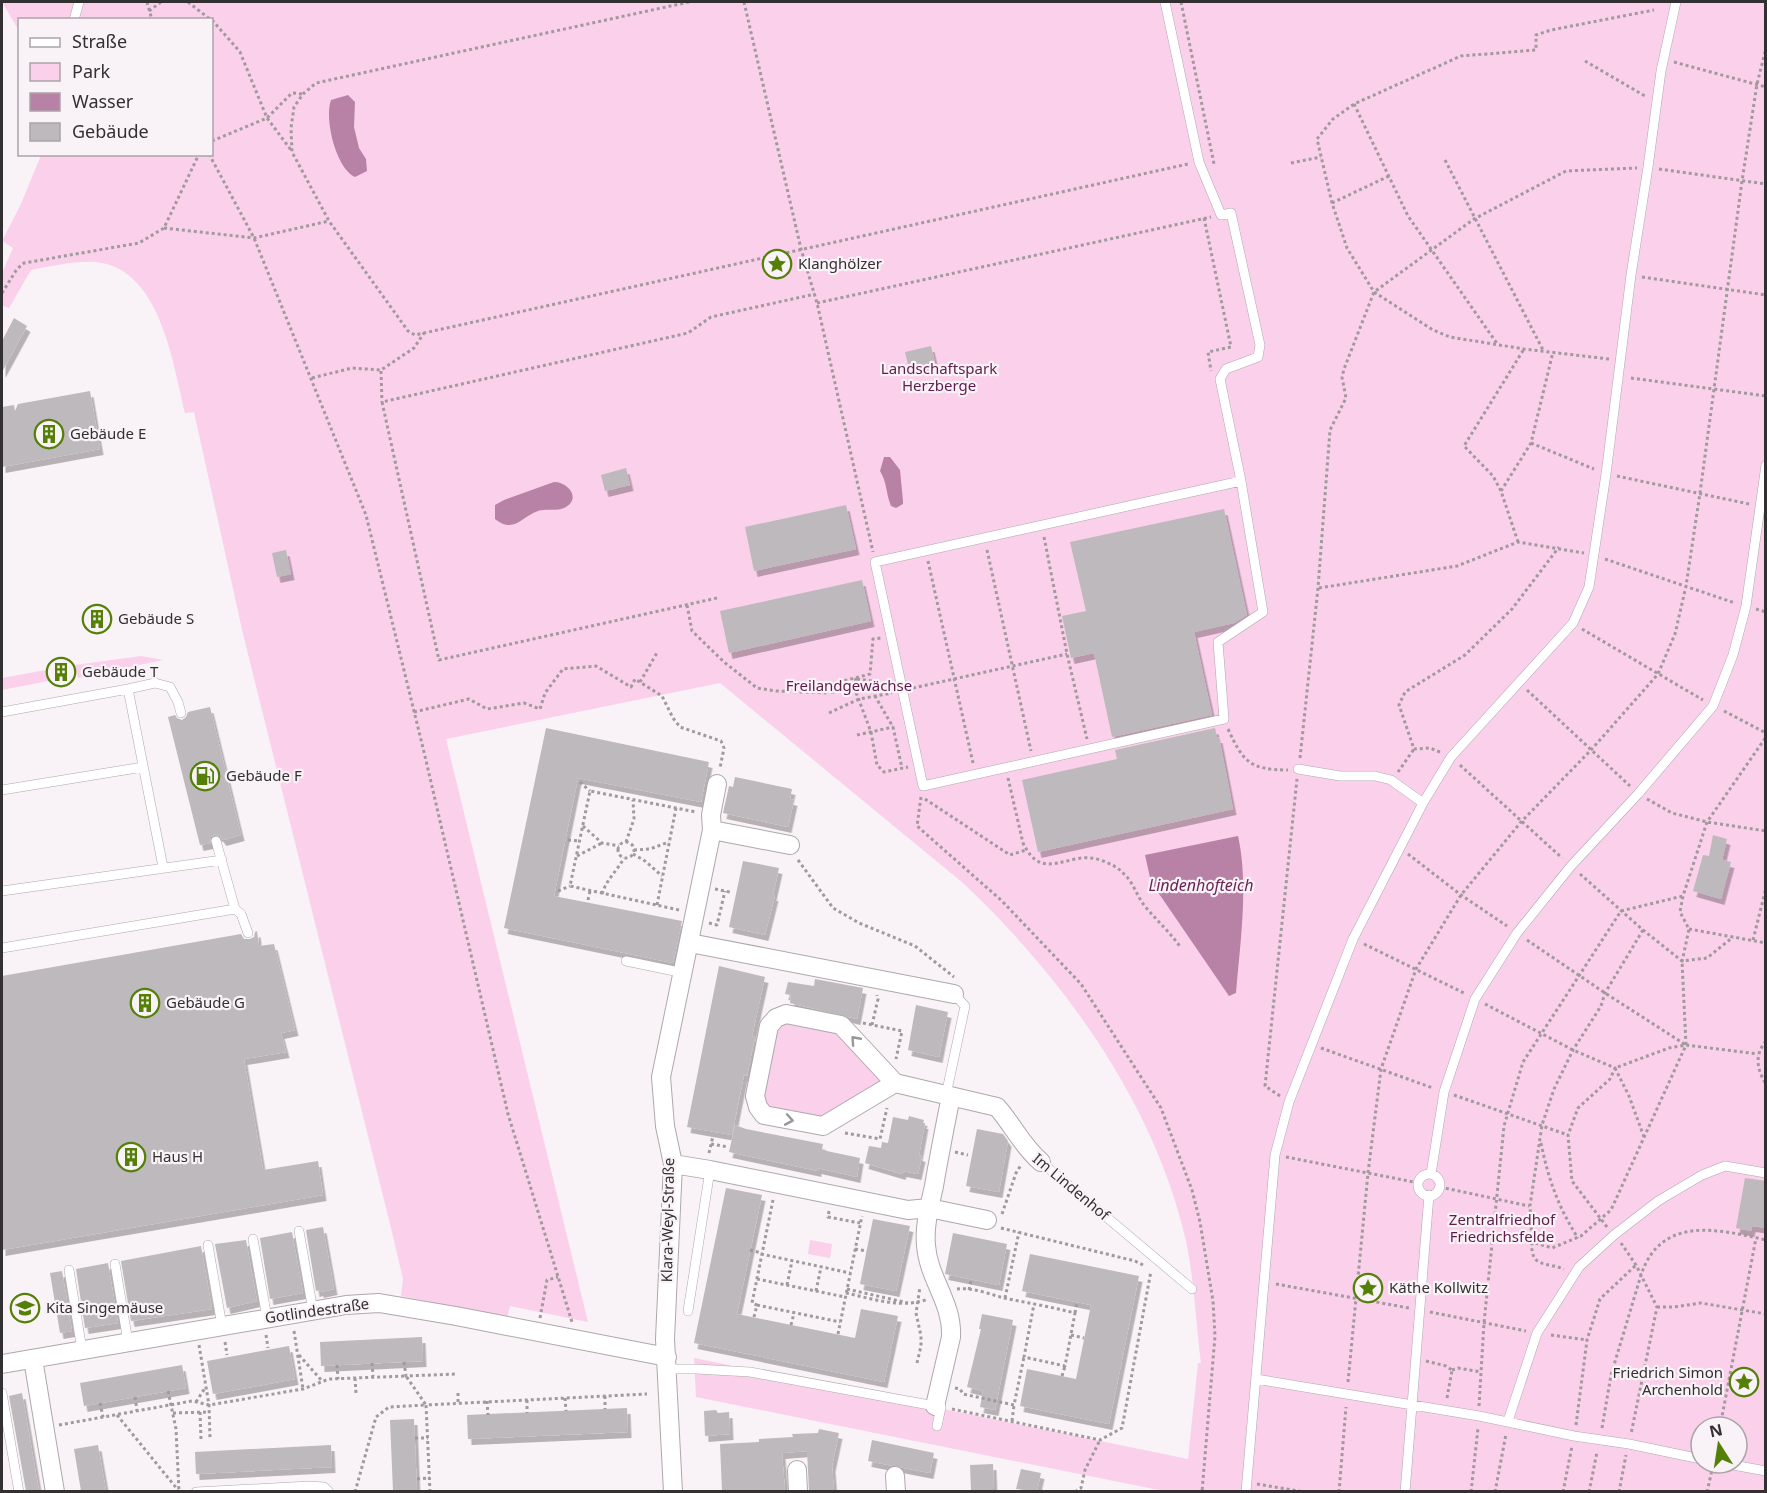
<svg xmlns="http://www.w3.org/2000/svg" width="1767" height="1493" font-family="'Noto Sans',sans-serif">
<defs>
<filter id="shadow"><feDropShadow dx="3.5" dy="6" stdDeviation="0" flood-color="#0004"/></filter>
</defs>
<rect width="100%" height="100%" fill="#f9f2f6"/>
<!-- green -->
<path fill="#fbd0eb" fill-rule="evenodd" d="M2 2H1765V1491H1164L696 1397 694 1358 1188 1459 1198 1363H1201C1196 1324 1194 1278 1186 1241 1155 1104 1064 978 963 883L720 683 446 739 588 1322 510 1306 507 1318 401 1296 403 1279 392 1232 243 634 194 412 185 413C173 363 160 267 95 262 74 261 52 266 31 270L9 308 3 306 2 309V273L13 248 2 241 21 204 41 155 212 154V20H20L19 31ZM1701 1427H1737V1463H1701Z
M141 656 163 660 78 678 75 665Z
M46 670 48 681 2 690V678Z
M782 1022 837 1032 880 1078 881 1082 821 1121 762 1105 770 1038Z
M810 1240 832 1244 830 1258 808 1254Z"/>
<!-- water -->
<path fill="#b881a6" d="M348 95 355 102 354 127 359 148 366 159 367 171 355 177C336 168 324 119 331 100Z
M884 457H890L900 470 903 501V504L896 508 891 506C886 494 887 482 880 471Z
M554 482C568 482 581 498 566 507 558 512 547 508 538 511 521 517 514 534 495 519V505L504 500Z
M1238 836C1249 885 1240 943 1236 993L1229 996 1151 882 1145 855Z"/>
<!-- building -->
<path fill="#beb9bc" filter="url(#shadow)" d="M14 318 27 326 2 372V341Z
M931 346 935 363 909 369 905 352Z
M90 391 100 449 2 467V407L14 405 15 411 18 404Z
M626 468 630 485 605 491 601 475Z
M846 505 856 549 754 571 745 527Z
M1224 509 1247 615 1234 623 1194 632 1212 715 1112 737 1094 653 1071 658 1062 616 1086 611 1070 542Z
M286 550 291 574 277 577 272 553Z
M862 580 871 621 729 653 720 611Z
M210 707 241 835 223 840 220 836 215 834 211 837 210 843 200 845 168 717 175 715 177 718 182 720 186 717 188 712Z
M546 728 709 762 701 802 578 778 554 896 682 921 673 963 504 928Z
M1215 728 1217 737H1219L1233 809 1038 852 1022 780 1117 759 1115 750Z
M735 777 792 789 790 799 794 800 788 827 723 813 729 786 733 787Z
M1713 835 1727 839 1722 860 1731 862 1721 899 1693 891 1703 855 1709 856Z
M743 861 779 868 773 895H775L765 935 729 927Z
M257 931 259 946 274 944 295 1030 281 1033 286 1052 244 1059 263 1170 318 1161 323 1195 2 1250V976L241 934 244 939H250L254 937 255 932Z
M719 966 765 977 752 1036 755 1037 752 1051 747 1076 744 1075 732 1135 687 1127Z
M815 979 863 988 857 1019 790 1003 791 995 785 994 788 982 814 986Z
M916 1005 948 1012 939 1057 908 1050Z
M909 1116 924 1120 923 1123H925L919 1155 922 1156 918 1174 903 1171 902 1174 865 1163 869 1146 881 1148 882 1142 888 1143 893 1117 908 1120Z
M735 1125 746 1129 823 1144 822 1150 860 1158 857 1177 818 1168V1171L729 1152Z
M977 1129 1003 1134 1008 1141 999 1192 966 1186Z
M1745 1178 1766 1181V1228L1752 1226 1751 1231 1736 1228Z
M726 1188 762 1195 737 1314 855 1338 861 1309 898 1316 884 1382 694 1343Z
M873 1219 910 1226 896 1291 860 1284Z
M323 1227 334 1289 320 1292V1290L316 1291 306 1230Z
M292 1232 303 1293 270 1299 260 1238Z
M953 1233 1007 1244 999 1285 945 1274Z
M246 1240 257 1301 227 1308 215 1244Z
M201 1246 212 1309 131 1321 121 1261Z
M1030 1254 1139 1276 1109 1424 1020 1406 1027 1369 1076 1379 1091 1305 1022 1291Z
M108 1263 118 1323 85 1328 76 1269Z
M62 1271 72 1331 60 1333 50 1273Z
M982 1314 1013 1320 995 1410 980 1407 983 1391 967 1387 981 1329H979Z
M422 1337 423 1361 321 1366 320 1342Z
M289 1346 295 1379 213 1394 207 1361Z
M182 1365 186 1388 84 1406 80 1383Z
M22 1393 39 1491H26L9 1396Z
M627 1408 628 1432 468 1439 467 1415Z
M716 1410 718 1413 729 1412 730 1434 705 1436 704 1411Z
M414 1419 417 1491H393L390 1420Z
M819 1429 839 1433 832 1466 834 1491H809L807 1451 782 1453 785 1491H722L720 1444 759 1442V1439L793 1437 792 1434 818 1433Z
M872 1440 934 1453 930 1473 868 1461Z
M98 1445 106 1491H81L74 1449Z
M331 1445 332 1467 196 1474 195 1452Z
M993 1464 994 1491H971L970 1465Z
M1021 1469 1041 1473 1037 1491 1016 1489Z"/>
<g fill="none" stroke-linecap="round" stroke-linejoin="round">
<!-- lane casing -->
<g stroke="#aea8ac" stroke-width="10">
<path id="lane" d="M1165 2 1199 162 1221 215 1231 213 1260 345 1258 357 1226 369 1220 379 1241 481 1263 612 1218 642 1224 719 923 786 875 562 1241 481
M74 20 79 2
M2 712 128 689
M1298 769 1340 776H1375L1391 780 1423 803
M2 790 143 767
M216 841 235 909
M163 867 128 689 155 683 170 687 178 702 181 713
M2 891 222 860
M2 948 235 909 241 914 248 933
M626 961 684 973
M946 1095 965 1006 954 994
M1041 1162 1192 1289
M1431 1174 1444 1092 1475 999 1517 933 1571 866 1638 794 1713 706 1733 655 1746 606 1766 465
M1418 1185a11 11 0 1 1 22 0a11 11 0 1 1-22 0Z
M299 1231 313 1311
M253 1239 267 1318
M208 1245 222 1326
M115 1264 128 1342
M69 1270 82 1350
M688 1311 710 1170
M668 1369H696L750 1372 935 1406
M1256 1379 1479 1416 1574 1436 1629 1444 1701 1459
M2 1393 19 1492
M1508 1421 1537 1333 1579 1267 1614 1235 1658 1201 1702 1175 1725 1166 1766 1173
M937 1426 941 1407
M1722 1463 1766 1471
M196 1492 309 1486 324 1487 329 1492
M1246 1492 1275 1155 1289 1102 1353 939 1423 803 1451 757 1573 623 1589 587 1606 474 1631 275 1648 167 1661 71 1676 2
M1405 1492 1429 1195"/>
</g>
<!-- street casing -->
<g stroke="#aea8ac" stroke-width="20">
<path id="street" d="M712 830 790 845
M690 943 954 994
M895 1083 823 1126 764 1115 758 1107 755 1096 769 1026 776 1018 786 1014 841 1025 895 1083 997 1107C1013 1125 1022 1146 1041 1162
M673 1164 710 1170 908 1210 929 1208 987 1220
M33 1359 55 1492
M2 1364 346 1305 379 1303 456 1316 667 1357
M935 1406 951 1337C953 1303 928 1278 926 1245 924 1226 930 1204 934 1186 939 1156 945 1126 951 1096
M797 1470 798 1492
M895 1476 896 1492
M673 1492 665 1339 673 1164 665 1126 661 1077 712 830 711 815 717 784"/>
</g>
<!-- path -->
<path stroke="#a09a9d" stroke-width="3" stroke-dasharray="3 3" stroke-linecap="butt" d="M147 2 152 20
M188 2 211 20
M689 2 316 83 303 94 294 107 291 128 292 152 329 221 408 331 415 335 1188 164
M744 2 801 249 817 303 873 552
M1181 2 1214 164
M149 11 161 2
M212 20 240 52 267 118 291 150
M1585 61 1645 96
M1674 62 1766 87
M1354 104 1408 216 1498 345
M212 141 267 118 292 93 303 94
M209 154 254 238 366 515 424 752 508 1114 572 1322
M1445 160 1543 350
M1291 163 1321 157
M1659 169 1766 184
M1332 203 1389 176
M1204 218 1231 347 1208 352 1211 371
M164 228 254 238 329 221
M1642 277 1766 295
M2 293 17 269 24 263 139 243 164 228 199 154
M817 303 1211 217
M1609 359 1524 349 1450 337 1433 330 1374 292 1347 248 1332 203 1317 139 1333 119 1354 104 1461 56 1536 50V35L1551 30 1654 10
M381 371 382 402
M312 378 352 368 381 370 414 348 424 333
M1631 378 1766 396
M1531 443 1594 469
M1617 476 1749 504
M1501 491 1531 443 1553 352
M1044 537 1067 654 1087 739
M1518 542 1501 491 1493 476 1464 446 1524 349
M987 550 1031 751
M1605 559 1735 603
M928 561 973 763
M1319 588 1457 566 1518 542 1584 553
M717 598 439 660 382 402 688 333 711 317 815 294
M687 605 692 631 724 662 757 688 776 691 829 693
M1756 609 1766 612
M1582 629 1703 700
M856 678 854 687 829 693 828 685 870 674 873 639 881 638
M857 679 872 681 875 696 893 727 902 768
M640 682 658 651
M854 687 871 732 877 765 884 772 908 767
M913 688 1067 654
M1527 690 1630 786
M1724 711 1766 733
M414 712 469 699 487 709 524 703 540 709 545 693 563 669 596 666 631 687 635 679 662 696 673 718 680 727 721 741 724 748 720 768
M829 713 859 699 892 693
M1228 729C1243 761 1249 770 1288 770
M857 735 893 727
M1440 752 1430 748 1414 749 1399 705 1405 692 1465 655 1512 609 1559 547
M1300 758 1318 588 1330 430 1346 398 1342 377 1344 369 1374 292 1474 219 1566 171 1637 168
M1460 765 1562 858
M1398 772 1414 749
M1008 778 1023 843C1043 885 1069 849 1100 860 1109 863 1118 867 1124 874 1133 882 1137 896 1144 905 1156 920 1170 932 1181 948
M580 782 590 791
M921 797 917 826 1002 901 1081 984 1161 1108 1192 1190 1200 1222 1213 1301 1215 1336 1202 1492
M925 799 1010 855 1026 850
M1647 799 1672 813 1707 822 1766 831
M583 826 602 843 619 846
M568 840 579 841
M626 842 634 819 633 800
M618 850a8 8 0 1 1 16 0a8 8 0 1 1-16 0Z
M634 850 650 849 669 842
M633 854 645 861 662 876
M1408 854 1461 895 1507 926
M577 856 602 843
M798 860 833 908 859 923 915 946 954 977
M1580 874 1643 930 1682 961 1707 958 1733 937
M715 889 730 892
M558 891 570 886
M602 894C606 880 617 871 624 858
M588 900 590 891
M657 905 676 808
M679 910 570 886 590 791 696 812
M709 923 717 925 725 891
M1689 929 1766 943
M1643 930 1605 993 1601 1006 1573 1050 1554 1089 1542 1125 1530 1206 1532 1242 1552 1248 1581 1236 1611 1210 1686 1045 1682 961
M1527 940 1605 993 1686 1045
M1753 940 1766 888
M1364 944 1466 994
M1682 962 1689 929 1680 912 1683 896 1707 822 1766 737
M1485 1004 1573 1050 1615 1068 1610 1079 1578 1108 1568 1135 1572 1181 1607 1227
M863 1023 902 1031 896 1059
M872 1025 878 999 877 995
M1766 1041C1754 1055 1757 1070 1766 1084
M1321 1048 1433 1088
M1454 1095 1568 1135
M1280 1096 1265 1086 1297 779
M845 1133 880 1139 887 1108
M1644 1137 1629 1096 1615 1068 1669 1048 1686 1045 1758 1054
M1541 1143C1548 1178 1558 1207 1578 1238
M711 1144 728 1147
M955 1152 968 1155
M709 1153 713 1136
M1286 1157 1419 1183
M1440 1187 1529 1206
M829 1211 828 1217 860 1223
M1002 1214 1016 1173 1021 1165
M1001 1228 1135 1261 1143 1265
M1532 1242C1530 1268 1546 1262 1564 1269
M1621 1243 1636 1265 1657 1307 1631 1434
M855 1249 867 1251
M750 1250 762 1253
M761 1254 850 1273
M757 1279 845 1297
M1276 1284 1409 1308
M787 1285 792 1261
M847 1289 908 1303
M957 1289C972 1287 989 1294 1004 1298 1028 1303 1052 1307 1075 1313L1065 1366 1024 1357 1034 1304
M969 1290 971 1280
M816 1291 821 1267
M846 1293C873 1299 902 1309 928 1299
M1005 1298 1019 1232
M757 1305 840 1322
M1657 1307H1674L1701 1303 1766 1314
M1430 1312 1526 1331
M1075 1313 1077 1302
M754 1317 757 1305 752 1303 773 1200
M540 1318 547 1280 558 1277
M791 1325 794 1313
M294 1331 303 1389
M838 1334 862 1216
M266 1335 268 1348
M1071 1335 1084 1338
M1551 1335 1587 1340
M225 1342 227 1355
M199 1345 209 1405 210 1438
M299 1355 323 1382
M1426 1361 1446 1366 1452 1370
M404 1362 406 1376 456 1374
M372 1363 373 1376
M917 1363 921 1346V1336L916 1313 920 1287
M337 1365 338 1379
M1452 1370 1458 1368 1481 1372
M1062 1376 1065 1366
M355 1378 356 1393
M1348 1382 1368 1173 1381 1069 1416 969 1461 895 1521 822 1591 750 1658 674 1675 634 1686 586 1700 493 1742 181 1757 84 1766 48
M955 1388 960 1389 963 1394 1014 1405 1024 1357
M168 1391 176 1429 179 1492
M458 1393V1403
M605 1396V1409
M135 1397 137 1411
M565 1398 566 1411
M1447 1398 1452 1370
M527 1400V1413
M487 1401 488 1415
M196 1402 205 1388
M100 1403 103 1417
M1479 1406 1484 1323 1504 1126 1523 1062 1621 911 1683 896
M952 1409 1100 1440 1122 1428 1151 1271
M200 1412 201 1439
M173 1413 210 1412
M117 1415 178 1490
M1012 1421 1014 1405
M59 1425 192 1401 209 1405 303 1389 329 1379 406 1376 426 1405
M1576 1425 1587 1340 1600 1299 1636 1265
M1720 1427 1756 1238
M1602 1428 1611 1375 1641 1275C1661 1215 1718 1229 1766 1240
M415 1438H428
M417 1479 430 1478
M1257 1484 1305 1492
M355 1492 376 1417 389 1407 426 1405
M430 1492 426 1405 647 1394
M1075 1492 1081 1488 1085 1470 1100 1440
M1339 1492 1346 1407
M1471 1492 1478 1428
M1495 1492 1506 1434
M1563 1492 1572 1446
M1589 1492 1597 1452
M1619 1492 1626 1455
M1707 1492 1712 1470"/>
<!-- lane -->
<use href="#lane" stroke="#fff" stroke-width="9"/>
<!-- street -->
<use href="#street" stroke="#fff" stroke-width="18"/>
</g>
<!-- one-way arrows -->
<defs><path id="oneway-chevron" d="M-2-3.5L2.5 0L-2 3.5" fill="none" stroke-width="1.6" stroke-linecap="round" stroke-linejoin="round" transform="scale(1.5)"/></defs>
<g stroke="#999898">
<use href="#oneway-chevron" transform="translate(855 1040) rotate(-132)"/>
<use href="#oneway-chevron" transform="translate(789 1120) rotate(10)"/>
</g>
<!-- icons -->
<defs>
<g id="sight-ring" transform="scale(1.5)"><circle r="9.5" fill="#f9f2f6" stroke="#548008" stroke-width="1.5"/><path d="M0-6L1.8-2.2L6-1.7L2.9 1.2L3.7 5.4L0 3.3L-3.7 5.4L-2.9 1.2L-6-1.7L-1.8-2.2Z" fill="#548008"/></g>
<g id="building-ring" transform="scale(1.5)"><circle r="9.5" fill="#f9f2f6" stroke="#548008" stroke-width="1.5"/><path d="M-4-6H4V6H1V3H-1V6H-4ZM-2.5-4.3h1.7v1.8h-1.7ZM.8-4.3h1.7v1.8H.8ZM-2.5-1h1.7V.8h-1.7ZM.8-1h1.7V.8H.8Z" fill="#548008"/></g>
<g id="fuel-ring" transform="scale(1.5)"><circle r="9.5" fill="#f9f2f6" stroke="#548008" stroke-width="1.5"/><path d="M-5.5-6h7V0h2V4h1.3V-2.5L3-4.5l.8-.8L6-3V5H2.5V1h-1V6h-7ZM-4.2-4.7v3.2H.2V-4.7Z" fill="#548008"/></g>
<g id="school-ring" transform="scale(1.5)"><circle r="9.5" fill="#f9f2f6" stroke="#548008" stroke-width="1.5"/><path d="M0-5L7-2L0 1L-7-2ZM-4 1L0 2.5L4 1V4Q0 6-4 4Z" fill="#548008"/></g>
</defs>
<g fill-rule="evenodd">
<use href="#sight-ring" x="777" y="264"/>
<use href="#building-ring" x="49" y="434"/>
<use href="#building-ring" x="97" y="619"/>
<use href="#building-ring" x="61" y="672"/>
<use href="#fuel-ring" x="205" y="776"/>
<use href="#building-ring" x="145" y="1003"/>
<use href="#building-ring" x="131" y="1157"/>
<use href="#sight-ring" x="1368" y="1288"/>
<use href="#school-ring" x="25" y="1308"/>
<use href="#sight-ring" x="1744" y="1382"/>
</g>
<g text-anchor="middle" stroke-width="4.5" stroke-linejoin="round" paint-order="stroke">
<!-- poi labels -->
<g font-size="15" fill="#333032" stroke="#f9f2f6" text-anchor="start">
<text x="798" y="269">Klanghölzer</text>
<text x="70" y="439">Gebäude E</text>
<text x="118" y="624">Gebäude S</text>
<text x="82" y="677">Gebäude T</text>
<text x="226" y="781">Gebäude F</text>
<text x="166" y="1008">Gebäude G</text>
<text x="152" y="1162">Haus H</text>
<text x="1389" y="1293">Käthe Kollwitz</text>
<text x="46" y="1313">Kita Singemäuse</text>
<text x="1723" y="1378" text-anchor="end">Friedrich Simon<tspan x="1723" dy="17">Archenhold</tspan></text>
</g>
<!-- park labels -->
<g font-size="15" fill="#5f1d4e" stroke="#f9f2f6">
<text x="939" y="374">Landschaftspark<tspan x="939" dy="17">Herzberge</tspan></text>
<text x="849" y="691">Freilandgewächse</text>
<text x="1502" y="1225">Zentralfriedhof<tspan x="1502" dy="17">Friedrichsfelde</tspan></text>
</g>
<!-- street labels -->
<g font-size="15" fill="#333032" stroke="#f9f2f6">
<text transform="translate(1071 1187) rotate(40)" y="5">Im Lindenhof</text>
<text transform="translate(668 1220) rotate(-89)" y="5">Klara-Weyl-Straße</text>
<text transform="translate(317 1311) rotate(-8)" y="5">Gotlindestraße</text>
</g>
<!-- water labels -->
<g font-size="16" font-style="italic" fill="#672454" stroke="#f9f2f6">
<text x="1201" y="891">Lindenhofteich</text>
</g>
</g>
<!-- border -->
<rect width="1767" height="1493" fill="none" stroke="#333032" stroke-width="6"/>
<!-- legend -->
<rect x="18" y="18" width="195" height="138" fill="#f9f2f6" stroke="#aaa4a8" stroke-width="1.5"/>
<rect x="30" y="38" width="30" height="9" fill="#ffffff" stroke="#aaa4a8" stroke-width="1.5"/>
<text x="72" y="48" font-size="18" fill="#333032">Straße</text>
<rect x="30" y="63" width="30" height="18" fill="#fbd0eb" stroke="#aaa4a8" stroke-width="1.5"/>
<text x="72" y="78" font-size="18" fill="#333032">Park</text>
<rect x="30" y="93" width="30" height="18" fill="#b881a6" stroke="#aaa4a8" stroke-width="1.5"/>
<text x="72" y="108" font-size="18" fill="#333032">Wasser</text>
<rect x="30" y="123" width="30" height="18" fill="#beb9bc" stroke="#aaa4a8" stroke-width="1.5"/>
<text x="72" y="138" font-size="18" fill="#333032">Gebäude</text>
<!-- north arrow -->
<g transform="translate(1719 1445) rotate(348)"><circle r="28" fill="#f9f2f6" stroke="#aaa4a8" stroke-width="1.5"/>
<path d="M0-4.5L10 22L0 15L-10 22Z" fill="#548008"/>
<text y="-9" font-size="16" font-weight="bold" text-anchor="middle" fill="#333032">N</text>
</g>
</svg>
